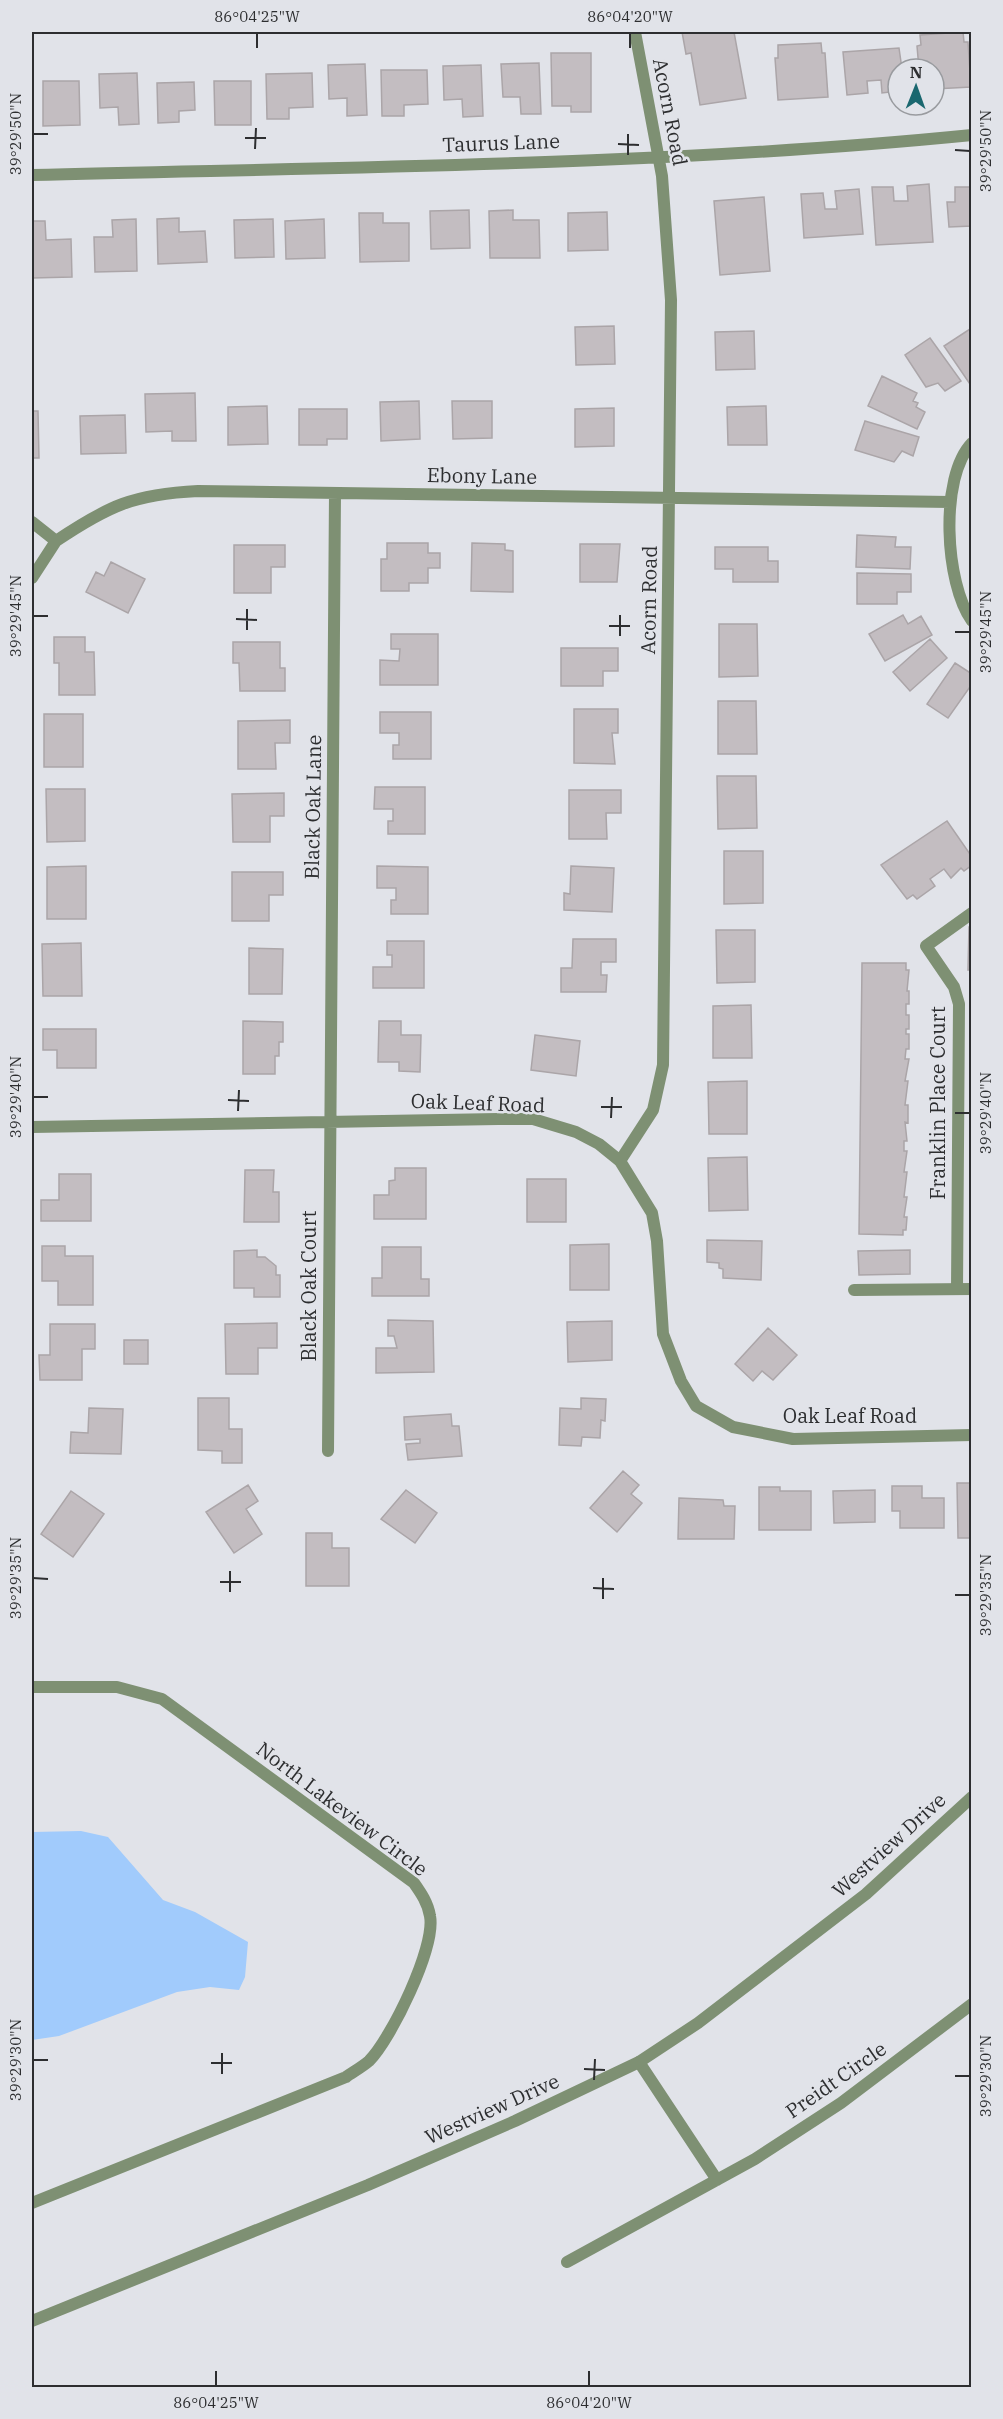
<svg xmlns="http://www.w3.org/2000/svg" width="1003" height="2419" font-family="'IBM Plex Serif',serif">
<rect width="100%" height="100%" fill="#e1e3e9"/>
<!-- water -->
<path fill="#a1cbfc" d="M81 1831 108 1837 163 1900 195 1912 248 1942 245 1977 239 1990 210 1987 177 1992 59 2036 32 2040V1832Z"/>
<!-- building -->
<path fill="#c3bdc1" stroke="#aba5a8" stroke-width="1.5" d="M682 32H734L746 98 700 105 691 53 686 54Z
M963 32 964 42H968L971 87 934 89V69H919L917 46 921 45 920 35Z
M821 43 822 53H825L828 97 778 100 775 58H778V45Z
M899 48 902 69H898V91L882 93 881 80 867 81 868 93 847 95 843 52Z
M551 53H591V112H571V106H552Z
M539 63 541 114H521L520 97H503L501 64Z
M365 64 367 115 347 116V98L329 99 328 65Z
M481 65 483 116 463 117 462 99 444 100 443 66Z
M381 70H427L428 104 404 105V116H382Z
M137 73 139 124 119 125 118 107 100 108 99 74Z
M312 73 313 107 289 108V119H267L266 74Z
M43 81H79L80 125 43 126Z
M214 81H251V125H215Z
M194 82 195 110 179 111V122L158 123 157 83Z
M929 184 933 242 876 245 872 187H893L894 201H908L907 186Z
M955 187H972V226L949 227 947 202H955Z
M859 189 863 234 804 238 801 194 823 193 825 209H837L835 191Z
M764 197 770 271 720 275 714 201Z
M469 210 470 248 431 249 430 211Z
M513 210V220H539L540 258H490L489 211Z
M607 212 608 250 568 251V213Z
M359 213H383V223H409V261L360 262Z
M179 218V232L205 231 207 262 158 264 157 219Z
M136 219 137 271 95 272 94 237H113L112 220Z
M273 219 274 257 235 258 234 220Z
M324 219 325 258 286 259 285 221Z
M32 221H45L46 240 71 239 72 277 32 278Z
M614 326 615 364 576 365 575 327Z
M970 329 972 331V387L944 346Z
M754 331 755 369 716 370 715 332Z
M930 338 961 381 945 391 938 383 926 387 905 355Z
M882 376 917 393 913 401 918 403 916 407 925 412 917 429 868 406Z
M195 393 196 441H172V431L146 432 145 394Z
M419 401 420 439 381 441 380 402Z
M452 401H492V438L453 439Z
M267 406 268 444 228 445V407Z
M766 406 767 445H728L727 407Z
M614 408V446L575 447V409Z
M299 409H347V439H327V445H299Z
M32 411H38L39 458H32Z
M125 415 126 453 81 454 80 416Z
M865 421 919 437 913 456 902 451 894 462 855 450Z
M857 535 896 537 895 547H911L910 569 856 567Z
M387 543H428V553H440V568H428V583H409V591H381V559H387Z
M472 543 505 544V550L513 551V592L471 591Z
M580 544H620L617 582H580Z
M234 545H285V567H271V593H234Z
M715 547H768V561H778V582H733V569H715Z
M111 562 145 579 128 613 86 592 96 572 104 576Z
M857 573 911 574V592H897V604H857Z
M903 615 908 624 921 616 932 635 885 661 869 634Z
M719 624H757L758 676 719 677Z
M391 634H438V685H380V660L399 661 400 649H391Z
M54 637H85V652H94L95 695H59V663H54Z
M930 639 947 658 910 691 893 672Z
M233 642H280V668H285V691H240L239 663H233Z
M561 648H618V671H603V686H561Z
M955 663 972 674V684L948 718 927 704Z
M718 701H756L757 754H718Z
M574 709H618V733H612L615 764 574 763Z
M380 712H431V759H393V745H399V733H380Z
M44 714H83V767H44Z
M290 720V743H275L276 769H238V721Z
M717 776H756L757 828 718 829Z
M375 787H425V834H388V821H393V809H374Z
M46 789H85V841L47 842Z
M569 790H621V813H606L607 839H569Z
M284 793V816H270V842H233L232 794Z
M947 821 972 857V865L964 871 961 868 951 878 944 869 930 879 935 886 917 899 913 895 907 899 881 865Z
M724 851H763V903L724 904Z
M86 866V919H47V867Z
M377 866 428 867V914H391V900H396V888H377Z
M571 866 614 868 612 912 564 910V893L570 894Z
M232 872H283V895H269V921H232Z
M969 927H972V970H968Z
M716 930H755V982L717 983Z
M573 939H616V962H601V975H607L606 992H561V968H572Z
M387 941H424V988H373V967H392V955H387Z
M81 943 82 996H43L42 944Z
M249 948 283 949 282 994H249Z
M862 963H906V970H909L907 991H909V1004H906V1015H909V1029H906V1034H909V1049H906L905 1059H909L905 1081H908L905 1105H908V1123L905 1122 907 1141H904V1151H907L904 1172H907L904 1197H907L904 1217H907L906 1230H903V1235L859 1234Z
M751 1005 752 1058H713V1006Z
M243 1021 283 1022V1042H279V1056H275V1074H243Z
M379 1021H401V1035H421L420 1072 399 1071V1062H378Z
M43 1029H96V1068H57V1050H43Z
M535 1035 580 1041 576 1076 531 1070Z
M747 1081V1134H709L708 1082Z
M747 1157 748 1210 709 1211 708 1158Z
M395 1168H426V1219H374V1195H389V1181L395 1180Z
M245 1170H274L273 1192H279V1222H244Z
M59 1174H91V1221H41V1200H59Z
M527 1179H566V1222H527Z
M707 1240 762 1241 761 1280 723 1278V1269L719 1268V1263L707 1262Z
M609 1244V1290H570V1245Z
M42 1246H65V1256H93V1305H58V1281H42Z
M382 1247H421V1279H429V1296H372V1278H382Z
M257 1250V1257H265L276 1266V1275H280V1297H254V1288H234V1251Z
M910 1250V1274L859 1275 858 1251Z
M388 1320 433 1321 434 1372 376 1373V1348H397L394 1336H388Z
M612 1321V1360L568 1362 567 1322Z
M277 1323V1348H258V1374H226L225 1324Z
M50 1324H95V1349H82V1380H40L39 1355H50Z
M768 1328 797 1355 773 1380 762 1371 753 1381 735 1364Z
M124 1340H148V1364H124Z
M198 1398H229V1429H242V1463H222V1451L198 1450Z
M581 1398 606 1399 605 1421 601 1420 600 1438 582 1437 581 1446 559 1445 560 1408 581 1409Z
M89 1408 123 1409 121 1454 70 1453 71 1432 88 1433Z
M451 1414 452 1426H459L462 1456 408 1460 406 1444 420 1443V1439L405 1440 404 1417Z
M623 1471 639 1485 631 1494 642 1503 617 1532 590 1508Z
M957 1483H972V1538H958Z
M248 1485 258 1501 246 1509 262 1534 234 1553 206 1512Z
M892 1486H922V1498H944V1528H900V1511H892Z
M759 1487H780V1491H811V1530H759Z
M406 1490 437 1513 415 1543 381 1519Z
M875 1490V1522L834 1523 833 1491Z
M71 1491 104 1514 73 1557 41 1534Z
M679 1498 723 1500 724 1506H735L734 1539H678Z
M306 1533H332V1548H349V1586H306Z"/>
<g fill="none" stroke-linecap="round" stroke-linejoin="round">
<!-- minor -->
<path stroke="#7e9073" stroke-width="12" d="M32 175C345 167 660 166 972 135
M972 443C939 477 945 584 972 621
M32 522 56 541C108 506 134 494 198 491L950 502
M32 578 56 541
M32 1127 498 1119H533L576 1132 599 1144 620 1161 652 1213 657 1241 663 1334 681 1381 696 1406 733 1427 793 1439 972 1435
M620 1161 653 1110 663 1065 671 300 662 176 635 32
M957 1289 959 1004 954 987 926 946 972 913
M854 1290 972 1289
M328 1451 335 493
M32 1687H117L162 1699 414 1883C421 1893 428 1903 430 1916 436 1947 391 2039 369 2061 362 2067 353 2072 346 2077L32 2203
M639 2062 717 2180
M567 2262 755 2159 841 2103 972 2004"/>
<!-- tertiary -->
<path stroke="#7e9073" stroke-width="12" d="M32 2321 368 2185 515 2121 639 2062 698 2023 866 1894 972 1797"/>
</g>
<!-- ticks -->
<path fill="none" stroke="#2d2e30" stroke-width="2" d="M257 48V33M630 48V33M33 134H48M245 138H266M618 144 639 145M255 149 256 128M955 150 970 151M628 155V134M33 616H48M236 619 257 620M609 626H630M247 630V609M955 632H970M620 636V615M33 1097H48M228 1100 249 1101M601 1107H622M238 1111 239 1090M955 1113H970M611 1118 612 1097M33 1578 48 1579M220 1582H241M593 1588 614 1589M230 1592V1571M955 1595H970M603 1599V1578M33 2060H48M211 2063H232M584 2069 605 2070M222 2074V2053M955 2076H970M594 2080 595 2059M216 2386V2371M589 2386V2371"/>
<g text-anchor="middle" stroke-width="5" stroke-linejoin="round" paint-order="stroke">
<!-- street labels -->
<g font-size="20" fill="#2d2e30" stroke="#e1e3e9">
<text transform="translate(670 112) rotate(79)" y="7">Acorn Road</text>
<text transform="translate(501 143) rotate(-2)" y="7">Taurus Lane</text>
<text transform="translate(482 476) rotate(1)" y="7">Ebony Lane</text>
<text transform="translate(649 600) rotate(-89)" y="7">Acorn Road</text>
<text transform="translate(313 807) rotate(-89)" y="7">Black Oak Lane</text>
<text transform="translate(478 1103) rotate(2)" y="7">Oak Leaf Road</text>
<text transform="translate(938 1103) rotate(-90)" y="7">Franklin Place Court</text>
<text transform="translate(309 1286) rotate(-90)" y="7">Black Oak Court</text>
<text x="850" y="1423">Oak Leaf Road</text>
<text transform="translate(342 1809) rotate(37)" y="7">North Lakeview Circle</text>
<text transform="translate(889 1845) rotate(-42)" y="7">Westview Drive</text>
<text transform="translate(836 2080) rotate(-35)" y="7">Preidt Circle</text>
<text transform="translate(492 2109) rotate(-24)" y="7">Westview Drive</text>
</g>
</g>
<!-- border -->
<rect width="1003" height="2419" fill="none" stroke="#e1e3e9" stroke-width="66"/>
<!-- north arrow -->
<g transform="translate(916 87) rotate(1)"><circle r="28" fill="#e1e3e9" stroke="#999b9f" stroke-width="1.5"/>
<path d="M0-4.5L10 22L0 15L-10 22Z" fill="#1a676f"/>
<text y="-9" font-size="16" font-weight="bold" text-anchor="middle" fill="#2d2e30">N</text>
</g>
<rect x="33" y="33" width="937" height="2353" fill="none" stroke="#2d2e30" stroke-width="2"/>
<g font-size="15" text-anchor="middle" fill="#2d2e30">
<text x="257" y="22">86°04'25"W</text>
<text x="630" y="22">86°04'20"W</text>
<text transform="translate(16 134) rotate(-90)" y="5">39°29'50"N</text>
<text transform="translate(986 151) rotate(-90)" y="5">39°29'50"N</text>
<text transform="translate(16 616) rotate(-90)" y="5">39°29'45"N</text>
<text transform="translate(986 632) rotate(-90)" y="5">39°29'45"N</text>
<text transform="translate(16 1097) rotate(-90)" y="5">39°29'40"N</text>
<text transform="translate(986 1113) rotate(-90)" y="5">39°29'40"N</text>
<text transform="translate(16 1578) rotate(-90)" y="5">39°29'35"N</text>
<text transform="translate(986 1595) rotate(-90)" y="5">39°29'35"N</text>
<text transform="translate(16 2060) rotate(-90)" y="5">39°29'30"N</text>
<text transform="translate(986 2076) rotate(-90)" y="5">39°29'30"N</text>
<text x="216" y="2408">86°04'25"W</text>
<text x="589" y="2408">86°04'20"W</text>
</g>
</svg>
